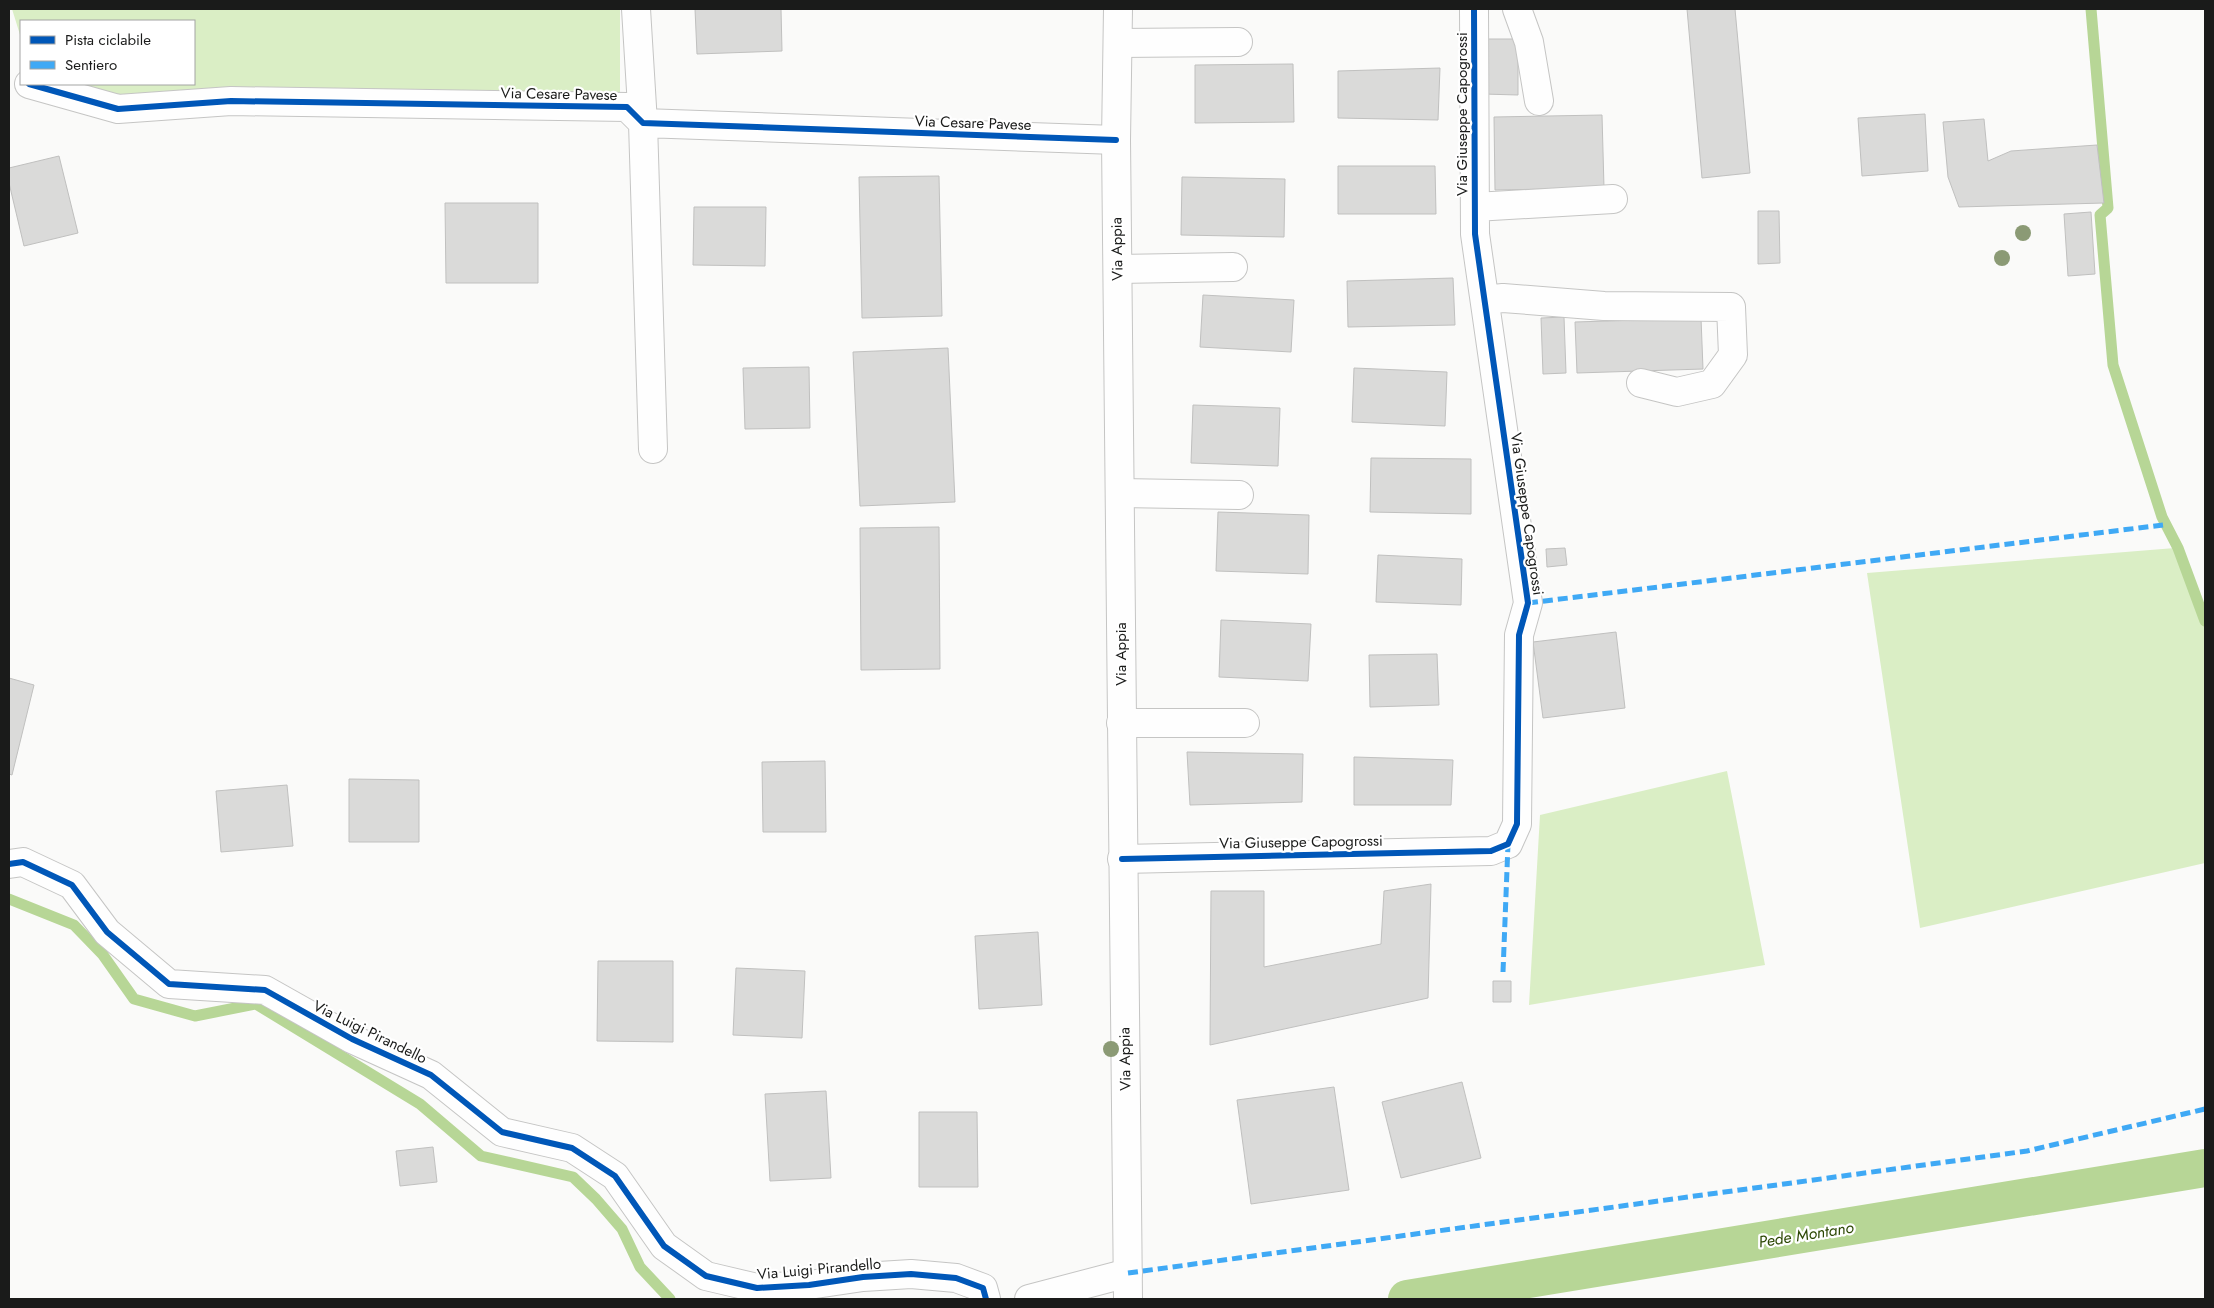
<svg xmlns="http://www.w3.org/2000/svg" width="2214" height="1308" font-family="Jost,sans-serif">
<rect width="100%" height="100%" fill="#fafaf9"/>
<!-- green -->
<path fill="#daeec5" d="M12 9H620V96L112 97 76 84H194V21H21V38Z
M2175 548 2205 629V863L1920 928 1867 573Z
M1727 771 1765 965 1529 1005 1540 815Z"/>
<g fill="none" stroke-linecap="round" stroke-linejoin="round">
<!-- stream -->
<path stroke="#b7d696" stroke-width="11" d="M2091 9 2108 208 2100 215 2113 365 2162 517 2178 548 2205 621
M9 899 74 925 103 955 134 999 195 1016 256 1004 420 1104 481 1156 573 1177 596 1199 622 1229 640 1267 670 1299"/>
<!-- canal -->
<path stroke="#b7d696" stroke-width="38" d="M1407 1299 2205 1168"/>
</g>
<!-- building -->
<path fill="#dadad9" stroke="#c0c0bf" d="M695 9H781L782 51 697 54Z
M1687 9H1735L1750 173 1702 178Z
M1484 39H1518V95L1483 94Z
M1293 64 1294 122 1195 123V65Z
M1440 68 1438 120 1338 118V71Z
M1925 114 1928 171 1862 176 1858 118Z
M1602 115 1604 188 1495 190 1494 117Z
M1984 119 1988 161 2011 151 2097 145 2104 203 1959 207 1948 177 1943 122Z
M59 156 78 233 24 246 9 183V168Z
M1338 166H1435L1436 214H1338Z
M939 176 942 316 862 318 859 177Z
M1182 177 1285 179 1284 237 1181 235Z
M445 203H538V283H446Z
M694 207H766L765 266 693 265Z
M1758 211H1779L1780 263 1758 264Z
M2091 212 2095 274 2068 276 2064 214Z
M1453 278 1455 325 1348 327 1347 281Z
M1203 295 1294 300 1291 352 1200 347Z
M1564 317 1566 373 1543 374 1541 318Z
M1701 318 1703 369 1577 373 1575 322Z
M948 348 955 502 860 506 853 352Z
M809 367 810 428 745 429 743 368Z
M1354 368 1447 372 1445 426 1352 422Z
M1193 405 1280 408 1278 466 1191 463Z
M1371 458 1471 459V514L1370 512Z
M1218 512 1309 515 1308 574 1216 571Z
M939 527 940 669 861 670 860 528Z
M1565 548 1567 565 1547 567 1546 549Z
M1378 555 1462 559 1461 605 1376 602Z
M1221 620 1311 624 1308 681 1219 677Z
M1616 632 1625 708 1543 718 1533 642Z
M1437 654 1439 705 1370 707 1369 655Z
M9 678 34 685 12 775 9 774Z
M1187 752 1303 754 1302 802 1190 805Z
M1354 757 1453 760 1451 805H1354Z
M825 761 826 832H763L762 762Z
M349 779 419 780V842H349Z
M287 785 293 846 221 852 216 791Z
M1431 884 1428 998 1210 1045 1211 891H1264V967L1381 944 1384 891Z
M1038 932 1042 1005 979 1009 975 936Z
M598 961H673V1042L597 1041Z
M736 968 805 971 802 1038 733 1035Z
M1493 981H1511V1002H1493Z
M1462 1082 1481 1158 1401 1178 1382 1102Z
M1334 1087 1349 1190 1251 1204 1237 1100Z
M826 1091 831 1178 770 1181 765 1094Z
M919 1112H977L978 1187H919Z
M433 1147 437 1182 400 1186 396 1151Z"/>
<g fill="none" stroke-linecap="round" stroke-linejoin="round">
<!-- minor casing -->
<g stroke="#c5c5c4" stroke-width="30">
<path id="minor" d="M636 9 643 123 653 449
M1517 9 1529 42 1539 101
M1118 43 1238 42
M29 84 118 109 231 101 627 107 643 123 1116 140
M1475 207 1613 199
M1118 269 1233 267
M1485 300 1503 298 1604 306 1731 307 1733 355 1712 384 1677 392 1641 383
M1120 493 1239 495
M1121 723H1245
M1122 859 1491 851 1508 844 1517 824 1519 635 1528 603 1475 234 1474 9
M9 864 23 862 72 885 107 932 169 984 265 990 352 1039 431 1075 502 1132 572 1148 615 1176 664 1246 706 1276 757 1288 809 1285 863 1277 911 1274 956 1278 983 1288 986 1299
M1029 1299 1128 1273"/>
</g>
<!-- major casing -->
<g stroke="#c5c5c4" stroke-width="30">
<path id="major" d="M1118 9 1116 140 1128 1299"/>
</g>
<!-- minor -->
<use href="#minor" stroke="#fefefe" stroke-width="28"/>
<!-- major -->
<use href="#major" stroke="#fefefe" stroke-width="28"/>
<!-- quiet -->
<path stroke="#3fa9f5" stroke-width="5" stroke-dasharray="10 5" stroke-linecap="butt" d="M1528 603 2163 525
M1503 972 1508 844
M1128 1273 2027 1151 2205 1109"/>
<!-- cycleway casing -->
<g stroke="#fff" stroke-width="9">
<path id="cycleway" d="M29 84 118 109 231 101 627 107 643 123 1116 140
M1122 859 1491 851 1508 844 1517 824 1519 635 1528 603 1475 234 1474 9
M9 864 23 862 72 885 107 932 169 984 265 990 352 1039 431 1075 502 1132 572 1148 615 1176 664 1246 706 1276 757 1288 809 1285 863 1277 911 1274 956 1278 983 1288 986 1299"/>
</g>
<!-- cycleway -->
<use href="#cycleway" stroke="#0057b8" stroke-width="6"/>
</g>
<!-- trees -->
<g fill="#8b9a75">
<circle cx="2023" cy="233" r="8"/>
<circle cx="2002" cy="258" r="8"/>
<circle cx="1111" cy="1049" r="8"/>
</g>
<g text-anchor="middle" stroke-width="4.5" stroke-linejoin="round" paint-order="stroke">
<!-- street labels -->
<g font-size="15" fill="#1a1b1a" stroke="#fff">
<text transform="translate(559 94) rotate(1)" y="5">Via Cesare Pavese</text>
<text transform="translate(1462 114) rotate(-90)" y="5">Via Giuseppe Capogrossi</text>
<text transform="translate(973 123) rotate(2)" y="5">Via Cesare Pavese</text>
<text transform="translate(1117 249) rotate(-91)" y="5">Via Appia</text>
<text transform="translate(1527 514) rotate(82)" y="5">Via Giuseppe Capogrossi</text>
<text transform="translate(1121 654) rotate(-90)" y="5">Via Appia</text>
<text transform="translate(1301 842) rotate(-1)" y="5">Via Giuseppe Capogrossi</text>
<text transform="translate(370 1032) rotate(26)" y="5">Via Luigi Pirandello</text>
<text transform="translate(1125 1059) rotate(-91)" y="5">Via Appia</text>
<text transform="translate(819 1269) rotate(-5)" y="5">Via Luigi Pirandello</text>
</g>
<!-- water labels -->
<g font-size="16" font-style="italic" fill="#2d4805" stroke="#fff">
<text transform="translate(1806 1234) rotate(-9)" y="6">Pede Montano</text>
</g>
</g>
<!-- border -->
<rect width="2214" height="1308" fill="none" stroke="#1a1b1a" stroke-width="20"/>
<!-- legend -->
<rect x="20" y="20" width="175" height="65" fill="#ffffff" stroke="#a3a4a3"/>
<rect x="30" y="36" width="25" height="8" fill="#0057b8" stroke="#a3a4a3"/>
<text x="65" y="45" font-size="15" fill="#1a1b1a">Pista ciclabile</text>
<rect x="30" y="61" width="25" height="8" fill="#3fa9f5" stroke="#a3a4a3"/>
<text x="65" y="70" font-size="15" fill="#1a1b1a">Sentiero</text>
</svg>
